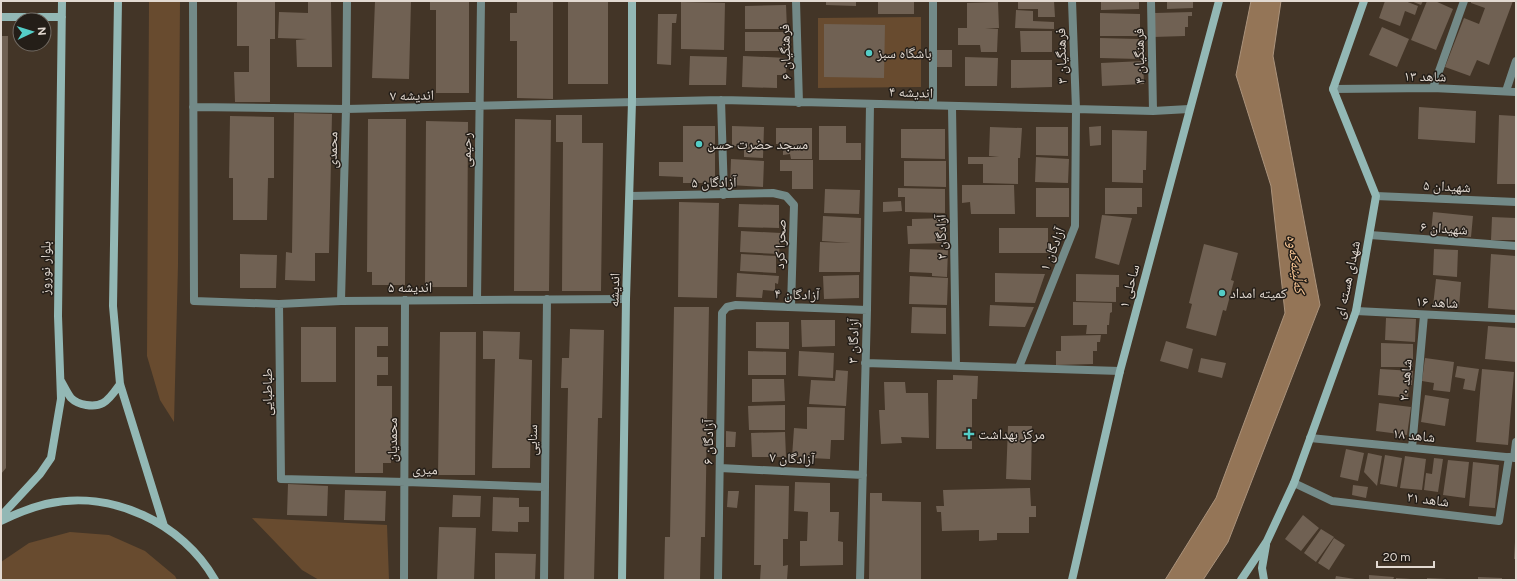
<svg xmlns="http://www.w3.org/2000/svg" width="1517" height="581" font-family="Figtree,'Noto Naskh Arabic',sans-serif">
<rect width="100%" height="100%" fill="#433527"/>
<!-- green -->
<path fill="#684b2f" d="M149 1H180L178 265 174 422 160 400 147 356Z
M921 17V87L818 88V18Z
M252 518 387 525 389 580H319L302 570Z
M70 532 109 535 145 551 175 576 177 580H1V562L29 543Z"/>
<!-- water -->
<path fill="#947557" stroke="#ab937c" d="M1251 1H1281L1273 56 1320 305 1228 542 1203 580H1165L1216 498 1285 313 1271 186 1236 75Z"/>
<!-- building -->
<path fill="#706153" d="M237 1H275V39H270V102H235L234 72H249V46H237Z
M308 1H328V2H331L332 67H297L296 40 307 39 278 38 279 12 308 13Z
M375 1H411L409 79 372 78Z
M430 1H469V93H436V10H430Z
M517 1H553V99L517 98V41H510V13H517Z
M568 1H608V84H568Z
M826 1H856V6L826 5Z
M878 1H914V14H878Z
M1018 1H1054L1055 17H1038V9H1018Z
M1101 1H1139V9L1101 10Z
M1167 1H1193V8L1167 9Z
M1385 1H1405L1418 6 1415 15 1405 11 1400 26 1379 18Z
M1411 1H1423L1421 5Z
M1427 1H1435L1453 9 1436 50 1411 40Z
M1471 1H1513L1489 65 1477 60 1470 76 1445 67 1464 18 1479 24 1485 8 1471 3Z
M681 2 725 3 724 50 681 49Z
M998 2 999 28H985L998 29 997 52H981L980 45H958V28H967V3Z
M786 5 787 29H745V6Z
M1016 10 1033 11V21L1054 22V29L1015 28Z
M1192 12V16H1188V27H1185V36L1153 37 1155 13Z
M1100 13 1140 14V36H1100Z
M658 14H677L676 23H672L671 65 657 64Z
M824 24 885 25 884 78 824 77Z
M1382 27 1409 39 1397 67 1369 55Z
M1020 31H1052V52H1021Z
M745 32H785V51H745Z
M1 36H8L6 468 1 474Z
M1100 38 1139 39V59L1100 58Z
M937 50H952V67H937Z
M690 56 727 57 726 85H689Z
M743 56 787 58 786 75H777V88L742 87Z
M965 57 998 58 997 86H965Z
M1011 60H1052V87L1011 88Z
M1143 61 1144 84 1102 86 1101 63Z
M1419 107 1476 111 1475 143 1418 139Z
M294 113 332 114 329 253H315V281L285 280 286 252 292 253Z
M556 115H582V143H603L601 291H562L563 142H556Z
M1499 115 1516 116V184H1497Z
M230 116 274 117V178H268L267 220H233V178H229Z
M368 119H406L405 285H372V272H367Z
M515 119 551 120 549 291H514Z
M426 121 468 122 467 287H425Z
M683 126H715V183H683V177L659 176V162H683Z
M732 126 764 127 763 158 744 157V146H732Z
M819 126H846V143H861V160H819Z
M1101 126V145L1090 146 1089 127Z
M990 127 1022 128 1020 158H1018V184L983 183V164H968V157H999L989 156Z
M1036 127H1068V156L1036 155Z
M776 128H812V159H791L790 154 783 155V144H776Z
M901 129H945V159L901 158Z
M1112 130 1147 131 1146 170H1143V183L1112 182Z
M1036 157 1069 159 1068 183 1035 182Z
M731 159 764 161 763 187 730 185Z
M780 160H813V189H792V171H780Z
M904 161H946V187L904 186Z
M962 185H1014L1015 214H971L970 202 962 203Z
M898 188 945 189V213L905 212V197H898Z
M1036 188H1069V217H1036Z
M1105 188H1142V207H1137V214H1105Z
M825 189 860 190 859 214 824 213Z
M901 201 902 211 883 212V202Z
M679 202 719 203 717 298 678 297Z
M739 204 779 205V228L738 227Z
M1433 212 1473 216 1471 237 1431 233Z
M1102 215 1132 218 1119 265 1095 258Z
M823 216 861 218 860 272H819L820 242 851 243 822 241Z
M1492 217 1516 218V240H1491Z
M947 218V243L908 244 907 226H912V219Z
M999 228H1048V253H999Z
M741 231 781 233 779 254 740 252Z
M1204 244 1238 253 1231 280 1234 281 1226 311 1223 310 1216 336 1186 328 1192 304 1189 303Z
M910 249 948 250 947 277 932 276V273L909 272Z
M1434 249 1458 250 1457 277 1433 275Z
M240 254 277 255 276 288H240Z
M741 254 776 256V273L740 271Z
M1491 254 1516 256V310L1488 308Z
M737 273 779 276 778 284 775 283V291L763 290 762 298 736 297Z
M995 273 1045 274 1035 303 995 302Z
M1076 274 1119 275V287H1116V302L1076 301Z
M859 275V298L824 299 823 276Z
M910 276 948 278 947 305 909 304Z
M1436 279 1461 282 1459 308 1433 306Z
M1073 302 1112 303V312L1110 313 1109 325H1107V334H1086L1087 325H1073Z
M990 305 1034 307 1025 327 989 326Z
M674 307H709L705 537H701L700 580H664L665 537H670Z
M912 307 946 308V334L911 333Z
M1386 318 1416 319 1415 342 1385 340Z
M801 320H835V346L802 347Z
M756 322H789V349L756 348Z
M1488 326 1516 328V362L1485 359Z
M301 327H336V382H301Z
M355 327H388V346H377V357H388V375H377V386H392V444H391V463H383V473H355Z
M570 329 604 330 602 418H598L594 580H564L568 388H561L562 358H569Z
M483 331 520 332 519 359 532 360 530 468H492L495 359H483Z
M440 332H476L475 475H438Z
M1101 335 1100 342H1097V351H1093V364L1056 365V351H1061V336Z
M1166 341 1193 349 1188 369 1160 361Z
M1381 343 1413 344V367H1381Z
M748 351 786 352V375H748Z
M799 351 834 353 833 378 798 376Z
M1201 358 1226 363 1222 378 1198 372Z
M1425 358 1454 362 1450 392 1433 390 1434 383 1422 381Z
M1457 366 1479 369 1475 391 1463 389 1465 379 1455 377Z
M1380 369 1413 371 1412 385H1409L1408 398 1378 395Z
M1482 369 1514 372 1508 445 1476 442Z
M836 370 848 371 846 406 809 404 811 380 835 381Z
M953 375 978 376 977 399H972V449H936L937 380H953Z
M752 379H784L785 401 752 402Z
M884 382H905L906 393H928L929 438 901 437 902 443 881 444 879 410H885Z
M1425 395 1449 399 1445 426 1421 422Z
M1379 403 1411 407 1407 435 1376 431Z
M785 405V430H749L748 406Z
M807 407 845 408 844 440H831L830 459 792 457 794 428 807 429Z
M1008 426H1032L1031 480 1006 479Z
M726 431 736 432 735 447H726Z
M785 432 786 457H752L751 433Z
M1346 449 1364 453 1358 481 1340 477Z
M1368 453 1382 456 1377 486 1364 472Z
M1385 455 1402 458 1397 487 1380 484Z
M1405 456 1426 459 1422 490 1400 488Z
M1434 458 1443 459 1438 492 1424 490 1426 473 1432 474Z
M1448 460 1469 462 1465 498 1443 495Z
M1473 462 1499 465 1495 508 1469 506Z
M795 482 830 483V512H839L838 541 843 542V565L800 566V541H807L808 512 794 511Z
M288 484 328 486 327 516 287 515Z
M755 485 789 486 788 539H783V566L788 565 787 580H760L761 565H754Z
M1353 485 1368 487 1366 498 1352 495Z
M1030 488 1031 506H1036V517H1029V533H997V540L979 541V530L942 531 941 512H937L936 506H944L943 490Z
M345 490 386 491 385 521 344 520Z
M728 491H739L737 508 727 507Z
M870 493H882V501L921 502V580H869Z
M453 495 481 496 480 517H452Z
M493 497 519 498V507H529V522H518V532L492 531Z
M1303 515 1319 528 1301 551 1285 539Z
M439 527 476 528 474 580H437Z
M1321 529 1334 537 1316 562 1304 553Z
M1334 538 1345 545 1329 570 1318 563Z
M1515 542H1516V559H1514Z
M495 553 536 554 535 580H495Z
M1369 575 1394 577 1393 580H1369Z
M1336 576 1355 579V580H1335Z
M1478 577 1502 578V580H1478Z
M1396 578 1411 579V580H1396Z
M1427 578 1447 579V580H1427Z"/>
<g fill="none" stroke-linecap="round" stroke-linejoin="round">
<!-- lane -->
<path stroke="#738a88" stroke-width="8" d="M1294 483 1332 501 1499 521 1509 457"/>
<!-- street -->
<path stroke="#738a88" stroke-width="8" d="M193 1 194 301 279 304 341 301 626 299
M796 1 799 103
M933 1V105
M1151 1 1153 111
M1433 88 1464 1
M1333 89 1433 88 1516 92
M1506 91 1516 61
M721 100 724 195
M193 107 346 109 721 100 1153 111 1189 109
M952 107 956 366
M630 196 773 193 786 196 794 205 791 307
M1376 196 1516 202
M1370 235 1516 246
M477 300 481 1
M341 301 346 109 347 1
M279 304 281 479 406 482 545 487
M1356 311 1516 319
M865 363 1120 371
M1019 367 1075 226 1076 109 1072 1
M1310 438 1516 458
M1412 448 1424 315
M1514 458 1516 442
M720 468 863 475
M404 580 405 300
M544 580 547 299
M718 580 722 313 727 307 736 305 867 310
M860 580 867 310 870 104"/>
<!-- secondary -->
<path stroke="#93b8b5" stroke-width="8" d="M118 1 113 306 120 384 164 526
M1 17H62
M61 381C64 386 67 393 71 398 78 405 94 408 103 403 110 399 115 391 120 384
M1 516 40 474 51 458 61 399 58 316 62 1
M1 521C15 514 30 508 46 504 111 489 183 523 215 580
M622 580 626 299 632 102V1
M1072 580 1120 371 1219 1
M1241 580 1267 541 1294 483 1356 311 1376 196 1333 89 1364 1
M1264 580 1262 568 1266 545"/>
</g>
<!-- markers -->
<g fill="#54cdc7" stroke="#241e18" stroke-width="1.5">
<circle cx="869" cy="53" r="4"/>
<circle cx="699" cy="144" r="4"/>
<circle cx="1222" cy="293" r="4"/>
<path d="M967 428h4v4h4v4h-4v4h-4v-4h-4v-4h4z"/>
</g>
<g text-anchor="middle" stroke-width="3" stroke-linejoin="round" paint-order="stroke">
<!-- street labels -->
<g font-size="14" fill="#e2d9d1" stroke="#241e18">
<text transform="translate(785 52) rotate(-92)" y="5">فرهنگیان ۶</text>
<text transform="translate(1061 56) rotate(-92)" y="5">فرهنگیان ۳</text>
<text transform="translate(1139 56) rotate(-91)" y="5">فرهنگیان ۴</text>
<text transform="translate(1425 76) rotate(1)" y="5">شاهد ۱۳</text>
<text transform="translate(911 92) rotate(2)" y="5">اندیشه ۴</text>
<text transform="translate(412 95) rotate(-1)" y="5">اندیشه ۷</text>
<text transform="translate(332 150) rotate(-89)" y="5">محمدی</text>
<text transform="translate(466 150) rotate(-89)" y="5">رحیمی</text>
<text transform="translate(714 182) rotate(-1)" y="5">آزادگان ۵</text>
<text transform="translate(1447 186) rotate(3)" y="5">شهیدان ۵</text>
<text transform="translate(1444 228) rotate(4)" y="5">شهیدان ۶</text>
<text transform="translate(941 237) rotate(-91)" y="5">آزادگان ۲</text>
<text transform="translate(780 244) rotate(-88)" y="5">صحرا کرد</text>
<text transform="translate(1052 249) rotate(-68)" y="5">آزادگان ۱</text>
<text transform="translate(45 268) rotate(-89)" y="5">بلوار نوروز</text>
<text transform="translate(1347 280) rotate(-78)" y="5">شهدای هسته ای</text>
<text transform="translate(1129 286) rotate(-75)" y="5">ساحلی ۱</text>
<text x="410" y="292">اندیشه ۵</text>
<text transform="translate(614 290) rotate(-88)" y="5">اندیشه</text>
<text transform="translate(797 294) rotate(2)" y="5">آزادگان ۴</text>
<text transform="translate(1437 302) rotate(3)" y="5">شاهد ۱۶</text>
<text transform="translate(853 341) rotate(-88)" y="5">آزادگان ۳</text>
<text transform="translate(1405 380) rotate(-85)" y="5">شاهد ۲۰</text>
<text transform="translate(267 392) rotate(-90)" y="5">طباطبایی</text>
<text transform="translate(1414 435) rotate(6)" y="5">شاهد ۱۸</text>
<text transform="translate(392 440) rotate(-90)" y="5">محمدیان</text>
<text transform="translate(532 440) rotate(-89)" y="5">سنایی</text>
<text transform="translate(708 442) rotate(-89)" y="5">آزادگان ۶</text>
<text transform="translate(792 458) rotate(3)" y="5">آزادگان ۷</text>
<text transform="translate(425 469) rotate(2)" y="5">میری</text>
<text transform="translate(1428 499) rotate(7)" y="5">شاهد ۲۱</text>
</g>
<!-- poi labels -->
<g font-size="14" fill="#e2d9d1" stroke="#241e18" text-anchor="start">
<text x="877" y="58">باشگاه سبز</text>
<text x="707" y="149">مسجد حضرت حسن</text>
<text x="1230" y="298">کمیته امداد</text>
<text x="978" y="439">مرکز بهداشت</text>
</g>
<!-- water labels -->
<g font-size="15" font-style="italic" fill="#fcc895" stroke="#241e18">
<text transform="translate(1296 264) rotate(82)" y="5">کەڵینەکەوە</text>
</g>
</g>
<!-- border -->
<rect width="1517" height="581" fill="none" stroke="#e2d9d1" stroke-width="4"/>
<!-- north arrow -->
<g transform="translate(32 32) rotate(86)"><circle r="19" fill="#241e18" stroke="#706962"/>
<path d="M0-3L7 15L0 10L-7 15Z" fill="#54cdc7"/>
<text y="-6" font-size="11" font-weight="bold" text-anchor="middle" fill="#e2d9d1">N</text>
</g>
<!-- scale -->
<path d="M1377 561v6h57v-6" fill="none" stroke="#e2d9d1" stroke-width="2"/>
<text x="1383" y="561" font-size="12" fill="#e2d9d1" stroke="#241e18" stroke-width="3" paint-order="stroke">20 m</text>
</svg>
